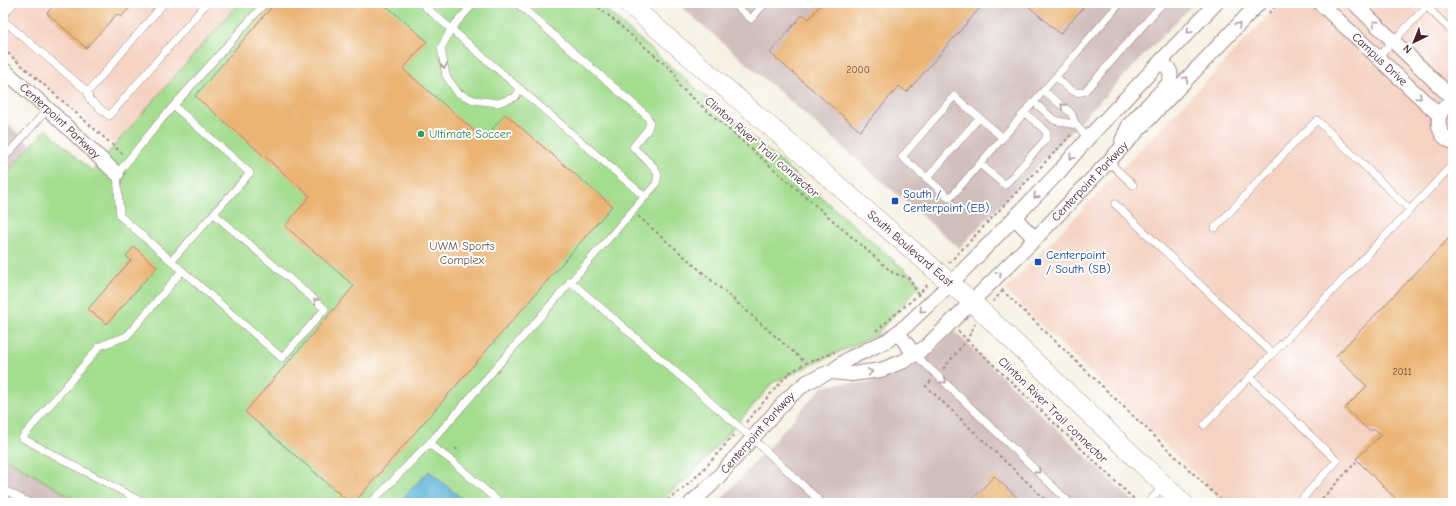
<svg xmlns="http://www.w3.org/2000/svg" width="1456" height="506" font-family="'Comic Neue',sans-serif">
<rect width="100%" height="100%" fill="#fff"/>
<filter id="ink" filterUnits="userSpaceOnUse"><feTurbulence type="fractalNoise" baseFrequency=".025" numOctaves="2"/><feDisplacementMap in="SourceGraphic" scale="8" xChannelSelector="R" yChannelSelector="G"/><feConvolveMatrix kernelMatrix="1 2 1 2 8 2 1 2 1" color-interpolation-filters="sRGB"/></filter>
<filter id="wash" filterUnits="userSpaceOnUse"><feTurbulence type="fractalNoise" baseFrequency=".012" numOctaves="4" result="noise"/><feDisplacementMap in="SourceGraphic" scale="16" xChannelSelector="R" yChannelSelector="G"/><feGaussianBlur stdDeviation="0.9" result="paint"/><feColorMatrix in="noise" values="0 0 0 0 0 0 0 0 0 0 0 0 0 0 0 0 0 1.4 0 .05"/><feComposite in="paint" operator="in"/></filter>
<g filter="url(#wash)">
<rect width="100%" height="100%" fill="#f6f1e2"/>
<!-- built -->
<path fill="#f5d2c2" d="M3 3H239L114 145 3 49Z
M1281 3H1453V503H1226L1005 290Z"/>
<!-- industrial -->
<path fill="#d1bfbd" d="M677 3H1194L959 248Z
M3 119 31 145 3 177Z
M954 331 1135 503H718L822 387 841 383H861L887 378 909 368 924 358 938 347Z
M3 457 81 503H3Z"/>
<!-- green -->
<path fill="#a3dd8f" stroke="#767e5d" d="M239 3H598L921 284 876 335 774 382 690 476 658 503H81L3 457V177L46 129 92 171Z"/>
<!-- water -->
<path fill="#5cb3d9" stroke="#536982" d="M429 471 467 503H398Z"/>
<g id="blocks">
<!-- building -->
<path fill="#ebb473" d="M56 3H134L121 17 117 14 86 48 47 13Z
M275 3H383L427 41 403 69 484 139 505 114 612 206 354 503H350L245 412 354 286 285 226 310 196 195 96Z
M822 3H984L907 92 899 86 860 131 770 53 803 14 809 19Z
M1025 3H1087L1060 34Z
M1453 234V503H1400L1356 459 1381 435 1376 430H1368L1345 408 1367 386 1336 356Z
M134 247 157 267 107 324 88 309 131 260 126 256Z
M994 476 1023 503H979L974 498Z"/>
</g>
</g>
<g filter="url(#ink)">
<use href="#blocks" fill-opacity="0" stroke="#a08886" stroke-width="1"/>
<g fill="none" stroke-linecap="round" stroke-linejoin="round">
<!-- lane casing -->
<g stroke="#a08886" stroke-width="8">
<path id="lane" d="M421 3 451 29 441 48 446 76 458 93 474 100 498 103 515 97 521 89
M474 3 451 29 645 197
M733 3 751 19 765 3
M1426 6 1453 32
M3 16 14 3
M3 20 88 92 164 3
M1377 58 1430 3
M1056 77C1064 84 1074 97 1085 91L1163 3
M1044 91 1071 113 1076 125 1088 138
M88 92 89 99 109 116 207 3
M1034 102 1054 120 1076 125
M1003 138 954 96 902 157 950 198 1120 3
M3 159 48 109
M1108 161 1133 185
M980 164 1005 185 1046 139 1047 134 1045 130 1025 113
M927 178 979 118
M1115 204 1272 353
M1410 210 1453 164
M214 214 325 309 282 358 120 216 117 174 161 120 265 3
M171 261 250 173 174 106
M570 281 752 438 822 503
M915 355 937 375 1070 503
M1250 377 1337 461 1314 485 1299 503
M1204 425 1410 210 1317 120 1294 143 1215 228
M429 444 452 461 500 503
M3 489 30 503
M144 503 22 438 100 346 127 336 182 271
M371 503 439 433 656 184 658 175 654 167 633 147 648 129 650 122 646 115 517 3
M1148 503 1164 485"/>
</g>
<!-- street casing -->
<g stroke="#a08886" stroke-width="16">
<g id="street">
<path id="s1" d="M1320 3 1439 115"/>
<path d="M1354 3 1453 99"/>
<path id="s2" d="M3 69 48 109 117 174"/>
<path d="M1453 102C1450 103 1447 105 1445 107 1434 118 1438 137 1453 142"/>
<path d="M1122 141 1129 125 1169 83C1173 71 1169 69 1161 61"/>
<path d="M1015 218 1035 239"/>
<path d="M898 333 915 355"/>
<path d="M831 372 848 359 888 340 907 325 951 283 1058 173 1088 138 1216 3"/>
<path id="s3" d="M691 503 711 485 788 398 807 382 825 374 831 372 852 374 881 370 904 361 926 347 1035 239 1259 3"/>
</g>
</g>
<!-- secondary casing -->
<g stroke="#a08886" stroke-width="20">
<g id="secondary">
<path id="s4" d="M628 3 972 302 1183 503"/>
</g>
</g>
<!-- path -->
<path stroke="#a08886" stroke-width="2" stroke-dasharray="3 3" stroke-linecap="butt" d="M594 3 675 73 679 86 893 273 909 278 919 296
M1269 13 1278 3
M3 49 123 154
M638 216 806 363
M949 263 1073 133
M1002 290 1224 503
M993 302 1004 289
M876 331 918 295 929 283
M958 331 1138 503
M943 369 967 340 975 324
M931 381 926 386 1049 503
M746 422 789 373 806 363 835 352
M455 448 460 452
M662 503C692 486 712 459 735 434
M1318 503 1356 462"/>
<!-- lane -->
<use href="#lane" stroke="#fff" stroke-width="7"/>
<!-- street -->
<use href="#street" stroke="#fff" stroke-width="14"/>
<!-- secondary -->
<use href="#secondary" stroke="#fff" stroke-width="19"/>
</g>
<!-- one-way arrows -->
<defs><path id="oneway-chevron" d="M-2-3.5L2.5 0L-2 3.5" fill="none" stroke-width="1.6" stroke-linecap="round" stroke-linejoin="round"/></defs>
<g stroke="#ae9aa0">
<use href="#oneway-chevron" transform="translate(1375 23) rotate(-136)"/>
<use href="#oneway-chevron" transform="translate(1238 25) rotate(-46)"/>
<use href="#oneway-chevron" transform="translate(1189 31) rotate(134)"/>
<use href="#oneway-chevron" transform="translate(444 66) rotate(82)"/>
<use href="#oneway-chevron" transform="translate(1186 79) rotate(-46)"/>
<use href="#oneway-chevron" transform="translate(1419 97) rotate(43)"/>
<use href="#oneway-chevron" transform="translate(1063 106) rotate(-139)"/>
<use href="#oneway-chevron" transform="translate(1072 157) rotate(130)"/>
<use href="#oneway-chevron" transform="translate(1036 196) rotate(134)"/>
<use href="#oneway-chevron" transform="translate(999 274) rotate(-45)"/>
<use href="#oneway-chevron" transform="translate(316 301) rotate(-139)"/>
<use href="#oneway-chevron" transform="translate(922 310) rotate(134)"/>
<use href="#oneway-chevron" transform="translate(870 372) rotate(-10)"/>
<use href="#oneway-chevron" transform="translate(944 381) rotate(44)"/>
<use href="#oneway-chevron" transform="translate(1038 471) rotate(44)"/>
</g>
</g>
<!-- markers -->
<circle fill="#2e9e5b" stroke="#fff" stroke-width="1.5" cx="421" cy="134" r="4"/>
<g fill="#1a4fb4" stroke="#fff" stroke-width="1.5">
<rect x="891" y="197" width="8" height="8" rx="2"/>
<rect x="1034" y="258" width="8" height="8" rx="2"/>
</g>
<g text-anchor="middle" stroke-width="4" stroke-linejoin="round" paint-order="stroke">
<!-- number labels -->
<g font-size="10" fill="#72443d">
<text x="858" y="73">2000</text>
<text x="1402" y="375">2011</text>
</g>
<!-- street labels -->
<g font-size="12" fill="#4a1f2b" stroke="#fff">
<text dy="4" stroke="none"><textPath href="#s1" startOffset="82">Campus Drive</textPath></text>
<text dy="4" stroke="none"><textPath href="#s2" startOffset="77">Centerpoint Parkway</textPath></text>
<text transform="translate(762 147) rotate(41)" y="4">Clinton River Trail connector</text>
<text dy="4" stroke="none"><textPath href="#s3" startOffset="528">Centerpoint Parkway</textPath></text>
<text dy="4" stroke="none"><textPath href="#s4" startOffset="374">South Boulevard East</textPath></text>
<text transform="translate(1053 410) rotate(44)" y="4">Clinton River Trail connector</text>
<text dy="4" stroke="none"><textPath href="#s3" startOffset="97">Centerpoint Parkway</textPath></text>
</g>
<!-- leisure labels -->
<g font-size="12" fill="#27864d" stroke="#fff" text-anchor="start">
<text x="429" y="138">Ultimate Soccer</text>
</g>
<!-- transit labels -->
<g font-size="12" fill="#164399" stroke="#fff" text-anchor="start">
<text x="903" y="198">South /<tspan x="903" dy="14">Centerpoint (EB)</tspan></text>
<text x="1046" y="259">Centerpoint<tspan x="1046" dy="14">/ South (SB)</tspan></text>
</g>
<!-- park labels -->
<g font-size="12" fill="#655849" stroke="#fff">
<text x="462" y="250">UWM Sports<tspan x="462" dy="14">Complex</tspan></text>
</g>
</g>
<!-- margin -->
<rect width="1456" height="506" fill="none" stroke="#fff" stroke-width="16"/>
<!-- north arrow -->
<g transform="translate(1414 42) rotate(223)" stroke="#ffffff" stroke-width="3" paint-order="stroke">
<path d="M0-3L7 15L0 10L-7 15Z" fill="#4a1f2b"/>
<text y="-6" font-size="11" font-weight="bold" text-anchor="middle" fill="#4a1f2b">N</text>
</g>
</svg>
